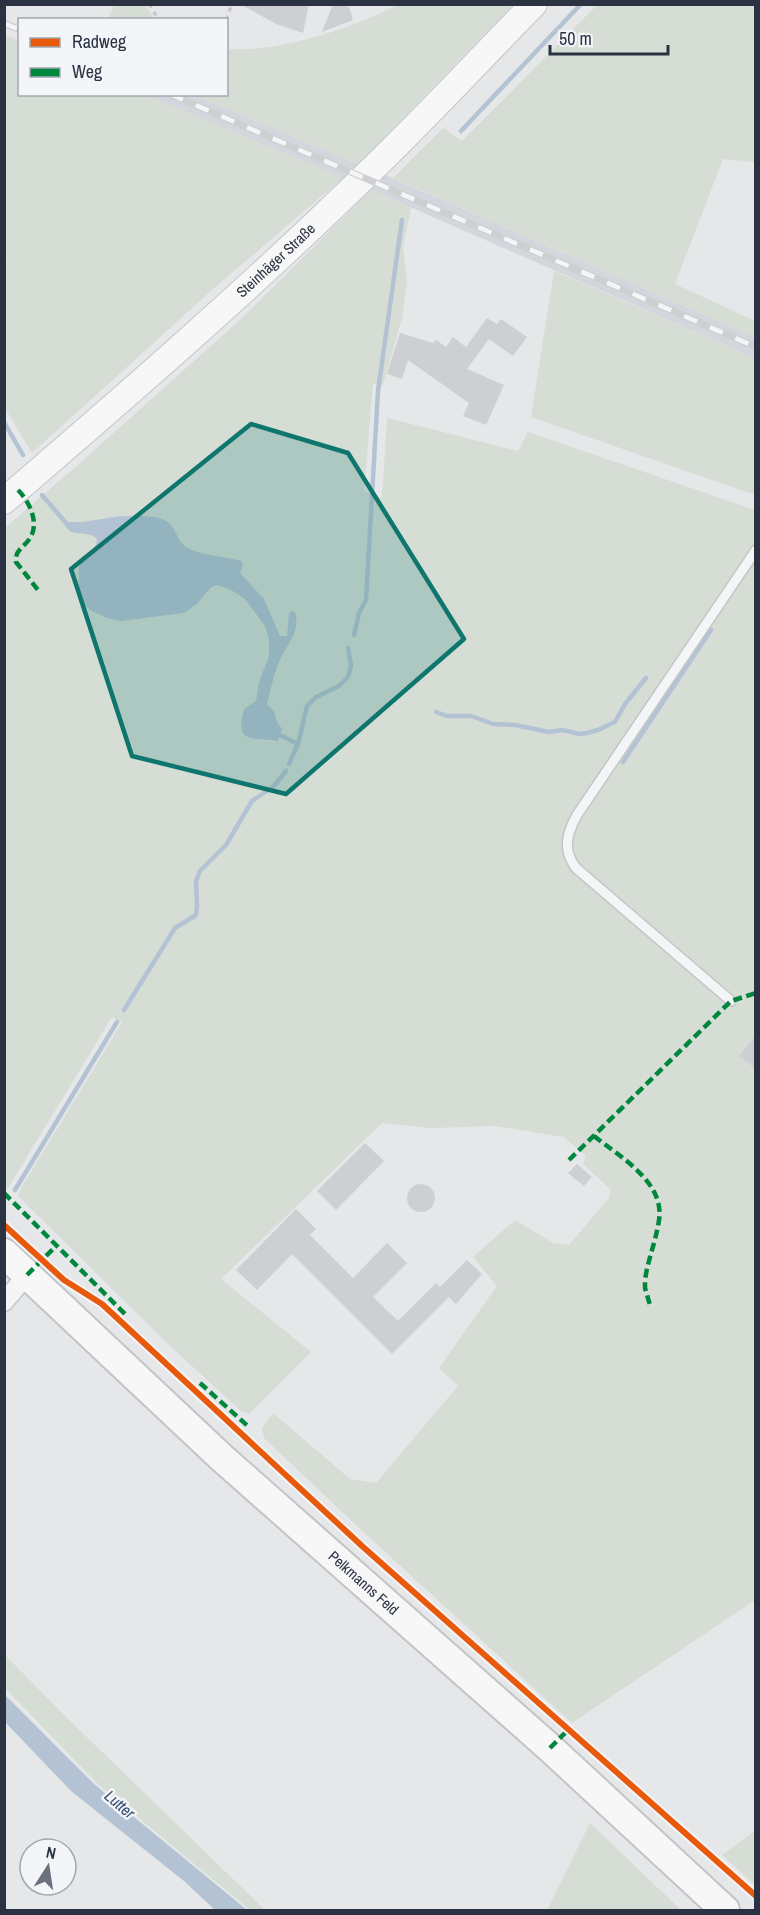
<svg xmlns="http://www.w3.org/2000/svg" width="760" height="1915" font-family="'Archivo Narrow',sans-serif">
<rect width="100%" height="100%" fill="#e5e7e9"/>
<!-- built -->
<path fill="#d3d6dc" d="M146 95H194L358 164 343 178Z
M385 175 755 337V358L371 190Z"/>
<!-- green -->
<path fill="#d5ddd5" d="M114 5H145L155 19H108Z
M398 5H513L358 164 194 95 226 94 227 49C282 52 349 29 398 5Z
M597 5H755V162L723 159 675 284 755 321V337L393 178 443 128 462 141Z
M4 35 19 41 20 94 146 95 343 178 212 290 32 453 5 408 4 263 7 259 4 244Z
M371 190 411 208 403 247 407 281 402 318 383 385 373 383 364 491 382 498 387 418 518 451 528 432 755 510V1600L572 1723 358 1527 264 1438 262 1428 273 1413 350 1479 376 1483 458 1386 439 1368 497 1286 473 1257 515 1220 553 1243 569 1245 609 1198 610 1189 583 1164 586 1156 564 1137 495 1126 431 1128 382 1123 221 1279 311 1352 249 1414 241 1411 167 1343 18 1196 23 1185 122 1022 112 1017 8 1188 5 1185V528L80 463 241 319Z
M554 271 755 358V495L531 417Z
M4 1654 65 1716 265 1910H250L99 1785 5 1688Z
M590 1823 681 1910H547Z
M755 1831V1885L722 1855Z"/>
<!-- water -->
<path fill="#b4c3d3" d="M120 516C135 517 158 513 170 524 177 531 177 541 186 547 202 556 224 556 241 561L243 565 240 573 264 599 280 636H287L289 614 292 611 295 612C301 633 286 644 279 662 273 676 271 690 267 704L274 711 277 722 282 729 278 741C253 736 234 746 244 709L256 701 259 682 269 656V639L265 626 245 599 231 590 217 585 210 588 197 604 184 613 121 621 107 618 92 611 81 603 78 597 79 567 82 558 95 549 97 539C88 529 71 539 65 525L68 522H83Z
M4 1694 94 1784 247 1910H215L184 1881 71 1791 5 1722Z"/>
<g fill="none" stroke-linecap="round" stroke-linejoin="round">
<!-- stream -->
<path stroke="#b4c3d3" stroke-width="4.5" d="M461 131 581 4
M4 422 23 455
M42 495 66 523
M354 635 359 613 366 600 378 391 402 220
M436 712 447 716H471L493 724 515 725 549 732 562 730 580 734 587 733 598 730 615 722 625 704 646 678
M280 735 298 744
M623 762 711 630
M289 764 298 744 307 706 316 697 339 686 348 677 351 666 348 648
M124 1010 175 928 196 915 197 906 196 881 200 871 226 845 252 801 274 786 286 771
M15 1190 117 1022"/>
</g>
<!-- building -->
<path fill="#cdcfd2" d="M240 4H309L303 33 276 24Z
M333 4 349 7 353 20 322 32Z
M487 318 497 324 501 319 527 337 513 356 489 339 467 369 504 385 486 425 463 416 469 403 408 360 402 379 387 374 400 333 433 343 436 340 446 347 453 337 466 347Z
M756 1035V1069L739 1056Z
M365 1143 384 1161 336 1210 317 1191Z
M577 1164 592 1177 584 1186 568 1173Z
M407 1198a14 14 0 1 1 28 0a14 14 0 1 1-28 0Z
M296 1209 316 1229 310 1235 353 1278 387 1243 407 1263 373 1297 398 1321 436 1283 440 1287 467 1260 482 1274 456 1304 449 1297 392 1354 292 1254 257 1290 236 1270Z"/>
<g fill="none" stroke-linecap="round" stroke-linejoin="round">
<!-- lane casing -->
<g stroke="#c3c5c7" stroke-width="12">
<path id="lane" d="M731 1001 576 868C562 850 567 833 577 815L756 550"/>
</g>
<!-- street casing -->
<g stroke="#c3c5c7" stroke-width="21">
<path id="street" d="M4 1302 27 1275"/>
</g>
<!-- secondary casing -->
<g stroke="#c3c5c7" stroke-width="28">
<g id="secondary">
<path id="s1" d="M4 501C126 396 247 291 362 179 421 123 476 63 534 4"/>
</g>
</g>
<!-- primary casing -->
<g stroke="#c2c4c7" stroke-width="32">
<g id="primary">
<path id="s2" d="M4 1253 222 1458 550 1748 725 1910"/>
</g>
</g>
<!-- path -->
<path stroke="#c4c5c9" stroke-width="3" stroke-dasharray="4.5 4.5" stroke-linecap="butt" d="M149 4 159 20
M226 20 232 4"/>
<!-- lane -->
<use href="#lane" stroke="#f4f5f6" stroke-width="9"/>
<!-- street -->
<use href="#street" stroke="#f4f5f6" stroke-width="18"/>
<!-- secondary -->
<use href="#secondary" stroke="#f7f7f8" stroke-width="26"/>
<!-- primary -->
<use href="#primary" stroke="#f7f7f8" stroke-width="28"/>
<!-- rail casing -->
<g stroke="#cecfd1" stroke-width="7">
<path id="rail" d="M4 23 20 30
M170 94 756 347"/>
</g>
<!-- rail -->
<use href="#rail" stroke="#f3f5f8" stroke-width="4.5" stroke-dasharray="14" stroke-linecap="butt"/>
<!-- quiet -->
<path stroke="#00873e" stroke-width="4.5" stroke-dasharray="9 4.5" stroke-linecap="butt" d="M18 490C29 501 40 523 30 538 24 548 15 549 16 562L38 590
M594 1136C620 1157 665 1182 659 1220 656 1241 648 1259 645 1280V1288L650 1305
M569 1160 731 1001 756 993
M4 1193 125 1314
M27 1275 56 1246
M200 1383 250 1428
M550 1748 569 1729"/>
<!-- cycleway casing -->
<g stroke="#f3f5f8" stroke-width="10">
<path id="cycleway" d="M4 1225 64 1280 102 1304 362 1546 756 1896"/>
</g>
<!-- cycleway -->
<use href="#cycleway" stroke="#e8590c" stroke-width="6"/>
</g>
<!-- marked area -->
<path fill="#0f766e" fill-opacity="0.2" stroke="#0f766e" stroke-width="4.5" stroke-linejoin="round" d="M251 424 348 453 464 639 286 794 132 756 71 569Z"/>
<g text-anchor="middle" stroke-width="5" stroke-linejoin="round" paint-order="stroke">
<!-- street labels -->
<g font-size="15" fill="#2b3343" stroke="#f3f5f8">
<text dy="5" stroke="none"><textPath href="#s1" startOffset="363">Steinhäger Straße</textPath></text>
<text dy="5" stroke="none"><textPath href="#s2" startOffset="488">Pelkmanns Feld</textPath></text>
</g>
<!-- water labels -->
<g font-size="16" font-style="italic" fill="#365177" stroke="#f3f5f8">
<text transform="translate(120 1804) rotate(40)" y="6">Lutter</text>
</g>
</g>
<!-- border -->
<rect width="760" height="1915" fill="none" stroke="#2b3343" stroke-width="12"/>
<!-- legend -->
<rect x="18" y="18" width="210" height="78" fill="#f3f5f8" stroke="#a3a7b0" stroke-width="1.5"/>
<rect x="30" y="38" width="30" height="9" fill="#e8590c" stroke="#a3a7b0" stroke-width="1.5"/>
<text x="72" y="48" font-size="18" fill="#2b3343">Radweg</text>
<rect x="30" y="68" width="30" height="9" fill="#00873e" stroke="#a3a7b0" stroke-width="1.5"/>
<text x="72" y="78" font-size="18" fill="#2b3343">Weg</text>
<!-- north arrow -->
<g transform="translate(48 1867) rotate(12)"><circle r="28" fill="#f3f5f8" stroke="#a3a7b0" stroke-width="1.5"/>
<path d="M0-4.5L10 22L0 15L-10 22Z" fill="#6c727d"/>
<text y="-9" font-size="16" font-weight="bold" text-anchor="middle" fill="#2b3343">N</text>
</g>
<!-- scale -->
<path d="M550 45v9h118v-9" fill="none" stroke="#2b3343" stroke-width="3"/>
<text x="559" y="45" font-size="18" fill="#2b3343" stroke="#f3f5f8" stroke-width="4.5" paint-order="stroke">50 m</text>
</svg>
